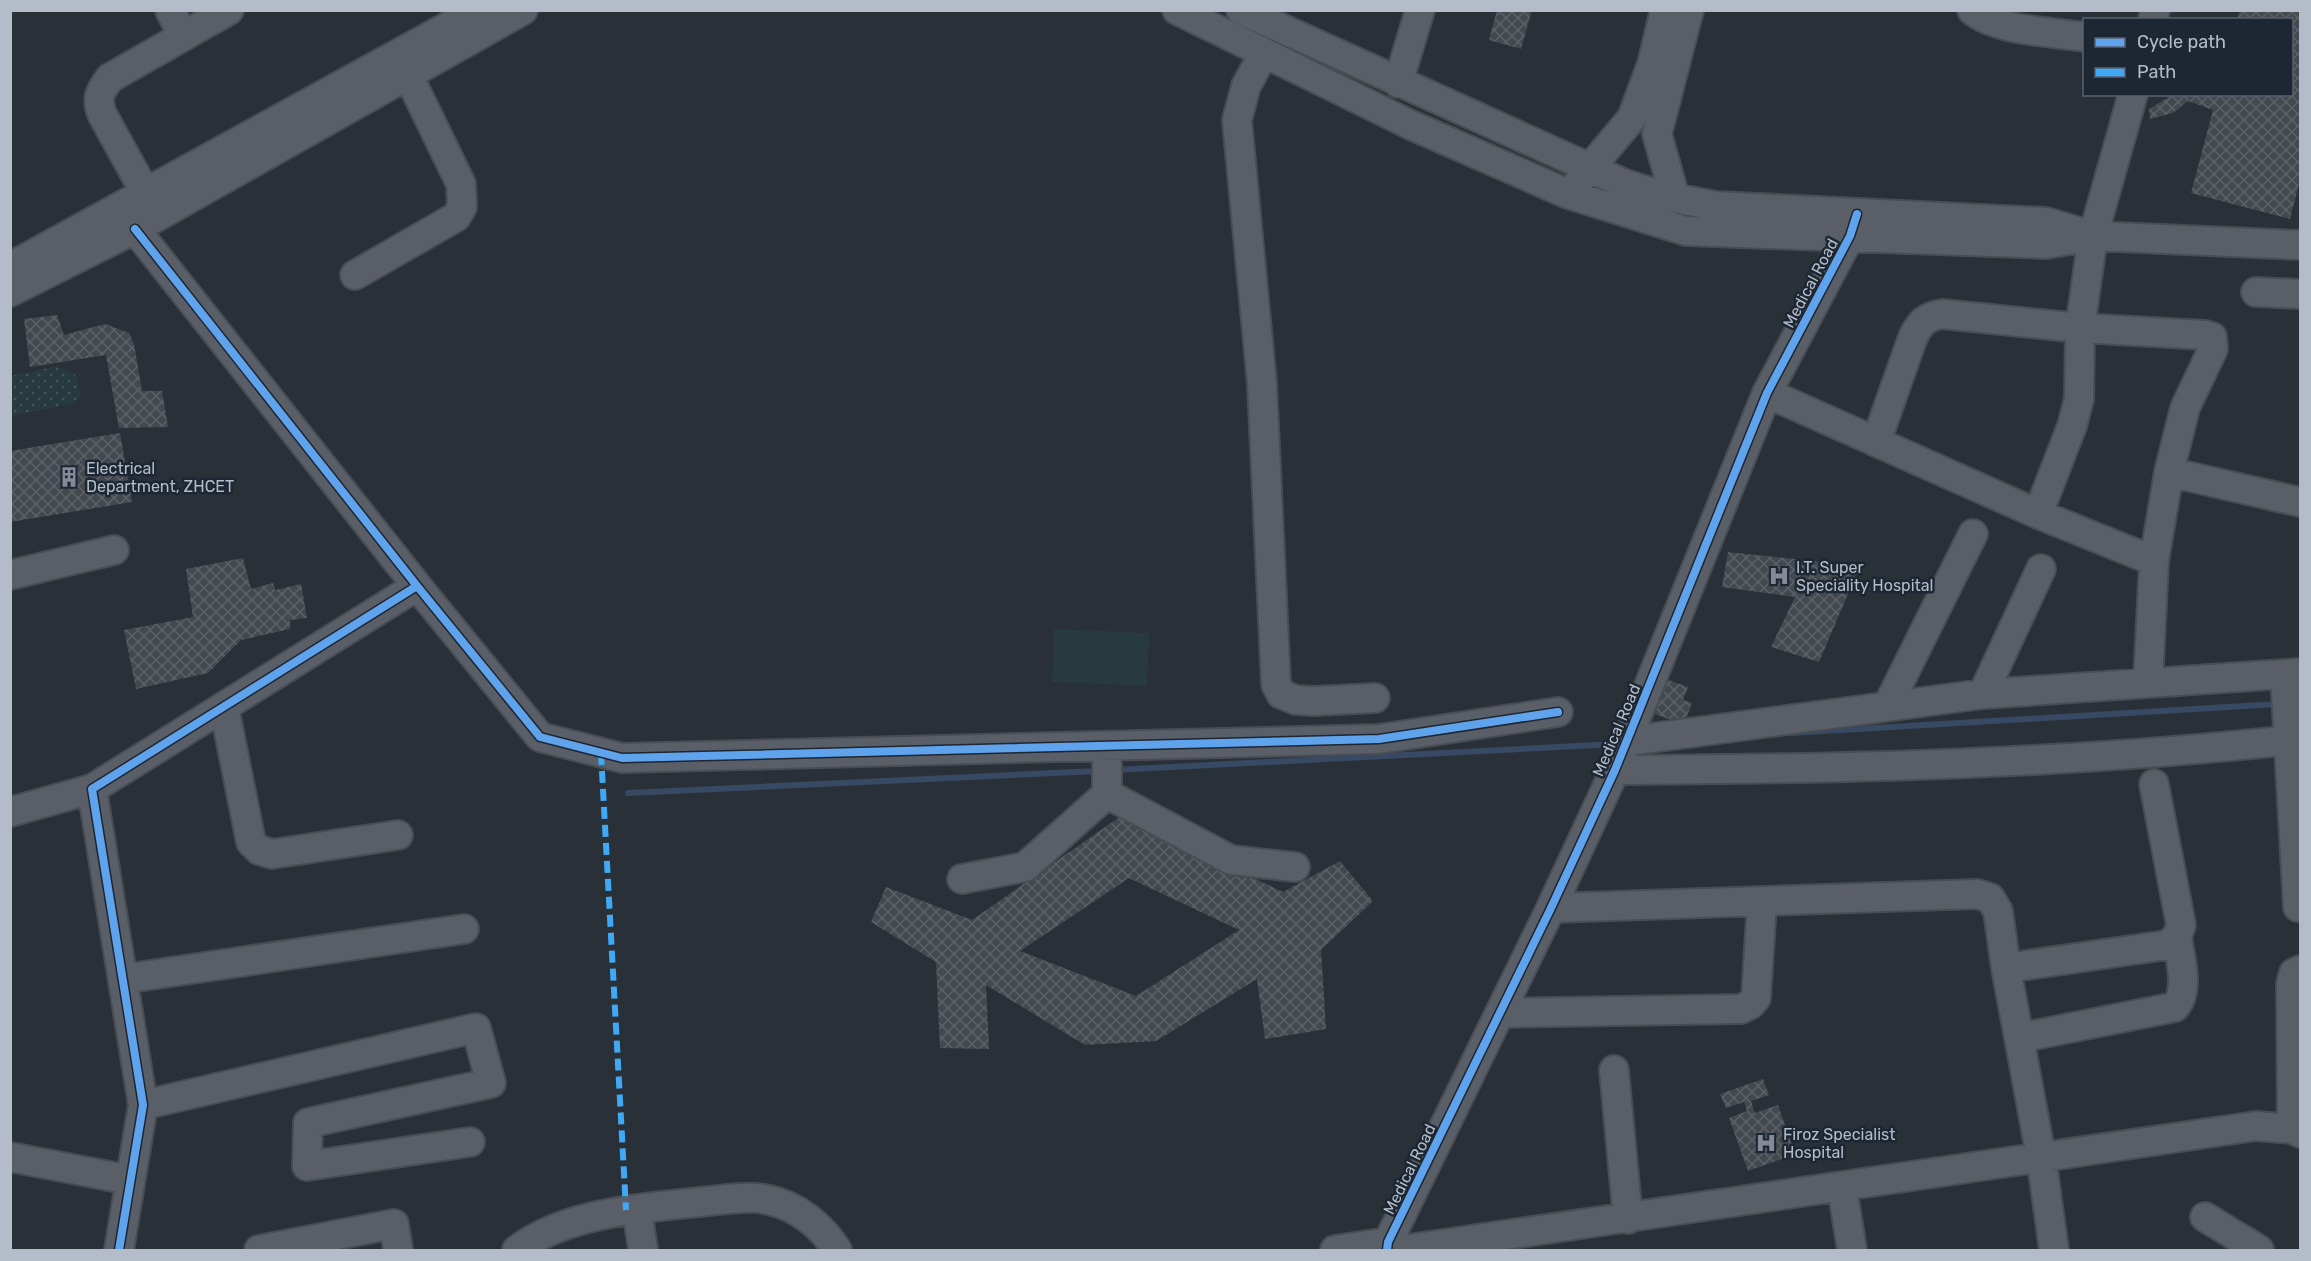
<svg xmlns="http://www.w3.org/2000/svg" width="2311" height="1261" font-family="Rubik,sans-serif">
<defs>
<pattern id="grass-dots" width="8" height="8" patternUnits="userSpaceOnUse" patternTransform="scale(1.5)"><rect width="8" height="8" fill="#273a3e"/><path d="M2 2h.1M6 6h.1" fill="none" stroke="#445559" stroke-width="1.8" stroke-linecap="round"/></pattern>
<pattern id="building-cross-hatch" width="8" height="8" patternUnits="userSpaceOnUse" patternTransform="scale(1.5)"><rect width="8" height="8" fill="#444950"/><path d="M0 0l8 8M0 8l8-8" fill="none" stroke="#5d6168"/></pattern>
</defs>
<rect width="100%" height="100%" fill="#2a3038"/>
<!-- grass -->
<path fill="url(#grass-dots)" d="M58 366 72 372 78 378 80 397 75 403 11 416V376Z"/>
<!-- garden -->
<path fill="#273a3e" d="M1054 629 1149 633 1147 686 1052 682Z"/>
<g fill="none" stroke-linecap="round" stroke-linejoin="round">
<!-- stream -->
<path stroke="#384963" stroke-width="6" d="M1791 733 2278 704
M1114 770 1617 744
M628 793 1098 771"/>
</g>
<!-- building -->
<path fill="url(#building-cross-hatch)" fill-rule="evenodd" d="M1497 10H1532L1521 49 1489 40Z
M2240 10H2300V180L2290 219 2191 193 2213 110 2188 101 2173 113 2150 119 2149 109 2174 94H2292V20H2237Z
M57 315 64 335 105 324 129 333 134 344 142 391H162L168 427 119 428 106 355 30 367 24 319Z
M120 433 132 502 10 522V451Z
M1728 552 1860 566 1819 662 1771 647 1795 597 1722 587Z
M243 558 251 589 273 583 275 590 301 584 307 618 290 620V629L241 640 208 673 136 689 124 630 193 617 186 569Z
M1663 678 1688 687 1683 700 1692 703 1684 724 1651 713Z
M1121 816 1283 892 1340 861 1373 901 1321 950 1326 1029 1265 1039 1257 979 1156 1041 1085 1045 986 985 989 1049 940 1048 936 962 871 922 886 887 972 920ZM1129 878 1239 930 1136 996 1020 951Z
M1763 1079 1769 1095 1751 1101 1755 1113 1778 1105 1795 1154 1748 1171 1729 1118 1747 1111 1744 1102 1726 1108 1720 1094Z"/>
<g fill="none" stroke-linecap="round" stroke-linejoin="round">
<!-- minor casing -->
<g stroke="#484c53" stroke-width="32">
<path id="minor" d="M170 10 183 36
M1177 10 1411 125 1568 194 1686 231 2046 244 2093 236 2300 245
M1241 10 1625 184 1660 195 1715 206 2046 222 2086 234
M1972 10C1996 31 2053 32 2084 37
M2153 20 2155 10
M1264 53 1246 86 1237 120 1262 384 1276 684 1281 694 1296 700 1315 701 1375 698
M1398 83 1420 10
M1579 181 1632 118 1652 64 1665 10
M145 192 102 114C96 98 100 91 110 78L229 10
M1675 198 1657 134 1689 10
M10 267 478 10
M355 275 456 217 462 207 461 184 408 75
M10 292 135 229 523 10
M2256 292 2300 294
M1767 393 2038 514 2154 561
M1876 442 1913 337C1920 323 1925 317 1942 314L2080 328 2205 335 2212 337 2213 349 2185 408 2169 472 2154 561 2148 683
M2169 472 2300 502
M2038 514 2072 426 2079 399 2080 328 2093 236 2133 94
M10 575 114 550
M417 586 540 737 622 758 1379 739 1558 712
M2285 674 2298 907
M1983 694 2041 569
M1888 705 1973 534
M224 707 251 842 259 850 272 854 398 835
M1628 741 1983 694 2300 673
M1615 770C1844 769 2072 764 2300 739
M1107 794 1231 860 1295 867
M10 812 92 789
M962 879 1025 867 1107 794V746
M1551 908 1977 894 1990 898 1998 911 2006 968
M123 979 464 929
M1500 1013 1741 1009 1751 1004 1756 998 1762 902
M2019 1038 2175 1007C2190 989 2180 959 2177 937
M1614 1070 1628 1219
M143 1105 476 1028 491 1083 308 1123 307 1166 470 1142
M2292 1129 2291 984 2294 973 2300 970
M10 1157 130 1180
M1842 1187 1852 1250
M637 1209 643 1250
M2205 1217 2259 1250
M119 1250 143 1105 92 789 417 586 135 229
M259 1250 394 1224 398 1250
M517 1250C566 1213 640 1208 700 1202 722 1200 748 1195 769 1200 797 1206 822 1226 837 1250
M1335 1250 1388 1242
M1387 1250 1388 1242 1551 908 1615 770 1767 393 1850 236 1857 214
M1402 1250 2256 1126 2292 1129 2300 1133
M2054 1250 2041 1156 2006 968 2167 945 2177 937 2181 925 2154 784"/>
</g>
<!-- minor -->
<use href="#minor" stroke="#5a5e66" stroke-width="28"/>
<!-- quiet -->
<path stroke="#3fa9f5" stroke-width="6" stroke-dasharray="12 6" stroke-linecap="butt" d="M601 753 626 1210"/>
<!-- cycleway casing -->
<g stroke="#1d2633" stroke-width="11">
<path id="cycleway" d="M417 586 540 737 622 758 1379 739 1558 712
M119 1250 143 1105 92 789 417 586 135 229
M1387 1250 1388 1242 1551 908 1615 770 1767 393 1850 236 1857 214"/>
</g>
<!-- cycleway -->
<use href="#cycleway" stroke="#60a3ed" stroke-width="8"/>
</g>
<!-- icons -->
<defs>
<g id="building-bare" transform="scale(1.62)"><path d="M-4-6H4V6H1V3H-1V6H-4ZM-2.5-4.3h1.7v1.8h-1.7ZM.8-4.3h1.7v1.8H.8ZM-2.5-1h1.7V.8h-1.7ZM.8-1h1.7V.8H.8Z" fill="#848b96" stroke="#1d2633" stroke-width="2.5" paint-order="stroke"/></g>
<g id="hospital-bare" transform="scale(1.62)"><path d="M-5-5h3v3.5h4V-5h3V5h-3V1.5h-4V5h-3Z" fill="#848b96" stroke="#1d2633" stroke-width="2.5" paint-order="stroke"/></g>
</defs>
<g fill-rule="evenodd">
<use href="#building-bare" x="69" y="477"/>
<use href="#hospital-bare" x="1779" y="576"/>
<use href="#hospital-bare" x="1766" y="1143"/>
</g>
<g text-anchor="middle" stroke-width="5" stroke-linejoin="round" paint-order="stroke">
<!-- street labels -->
<g font-size="16" fill="#b4bcc9" stroke="#1d2633">
<text transform="translate(1810 283) rotate(-62)" y="6">Medical Road</text>
<text transform="translate(1616 730) rotate(-67)" y="6">Medical Road</text>
<text transform="translate(1409 1169) rotate(-64)" y="6">Medical Road</text>
</g>
<!-- poi labels -->
<g font-size="16" fill="#b4bcc9" stroke="#1d2633" text-anchor="start">
<text x="86" y="474">Electrical<tspan x="86" dy="18">Department, ZHCET</tspan></text>
<text x="1796" y="573">I.T. Super<tspan x="1796" dy="18">Speciality Hospital</tspan></text>
<text x="1783" y="1140">Firoz Specialist<tspan x="1783" dy="18">Hospital</tspan></text>
</g>
</g>
<!-- border -->
<rect width="2311" height="1261" fill="none" stroke="#b4bcc9" stroke-width="24"/>
<!-- legend -->
<rect x="2083" y="18" width="210" height="78" fill="#1d2633" stroke="#59626f" stroke-width="1.5"/>
<rect x="2095" y="38" width="30" height="9" fill="#60a3ed" stroke="#59626f" stroke-width="1.5"/>
<text x="2137" y="48" font-size="18" fill="#b4bcc9">Cycle path</text>
<rect x="2095" y="68" width="30" height="9" fill="#3fa9f5" stroke="#59626f" stroke-width="1.5"/>
<text x="2137" y="78" font-size="18" fill="#b4bcc9">Path</text>
</svg>
